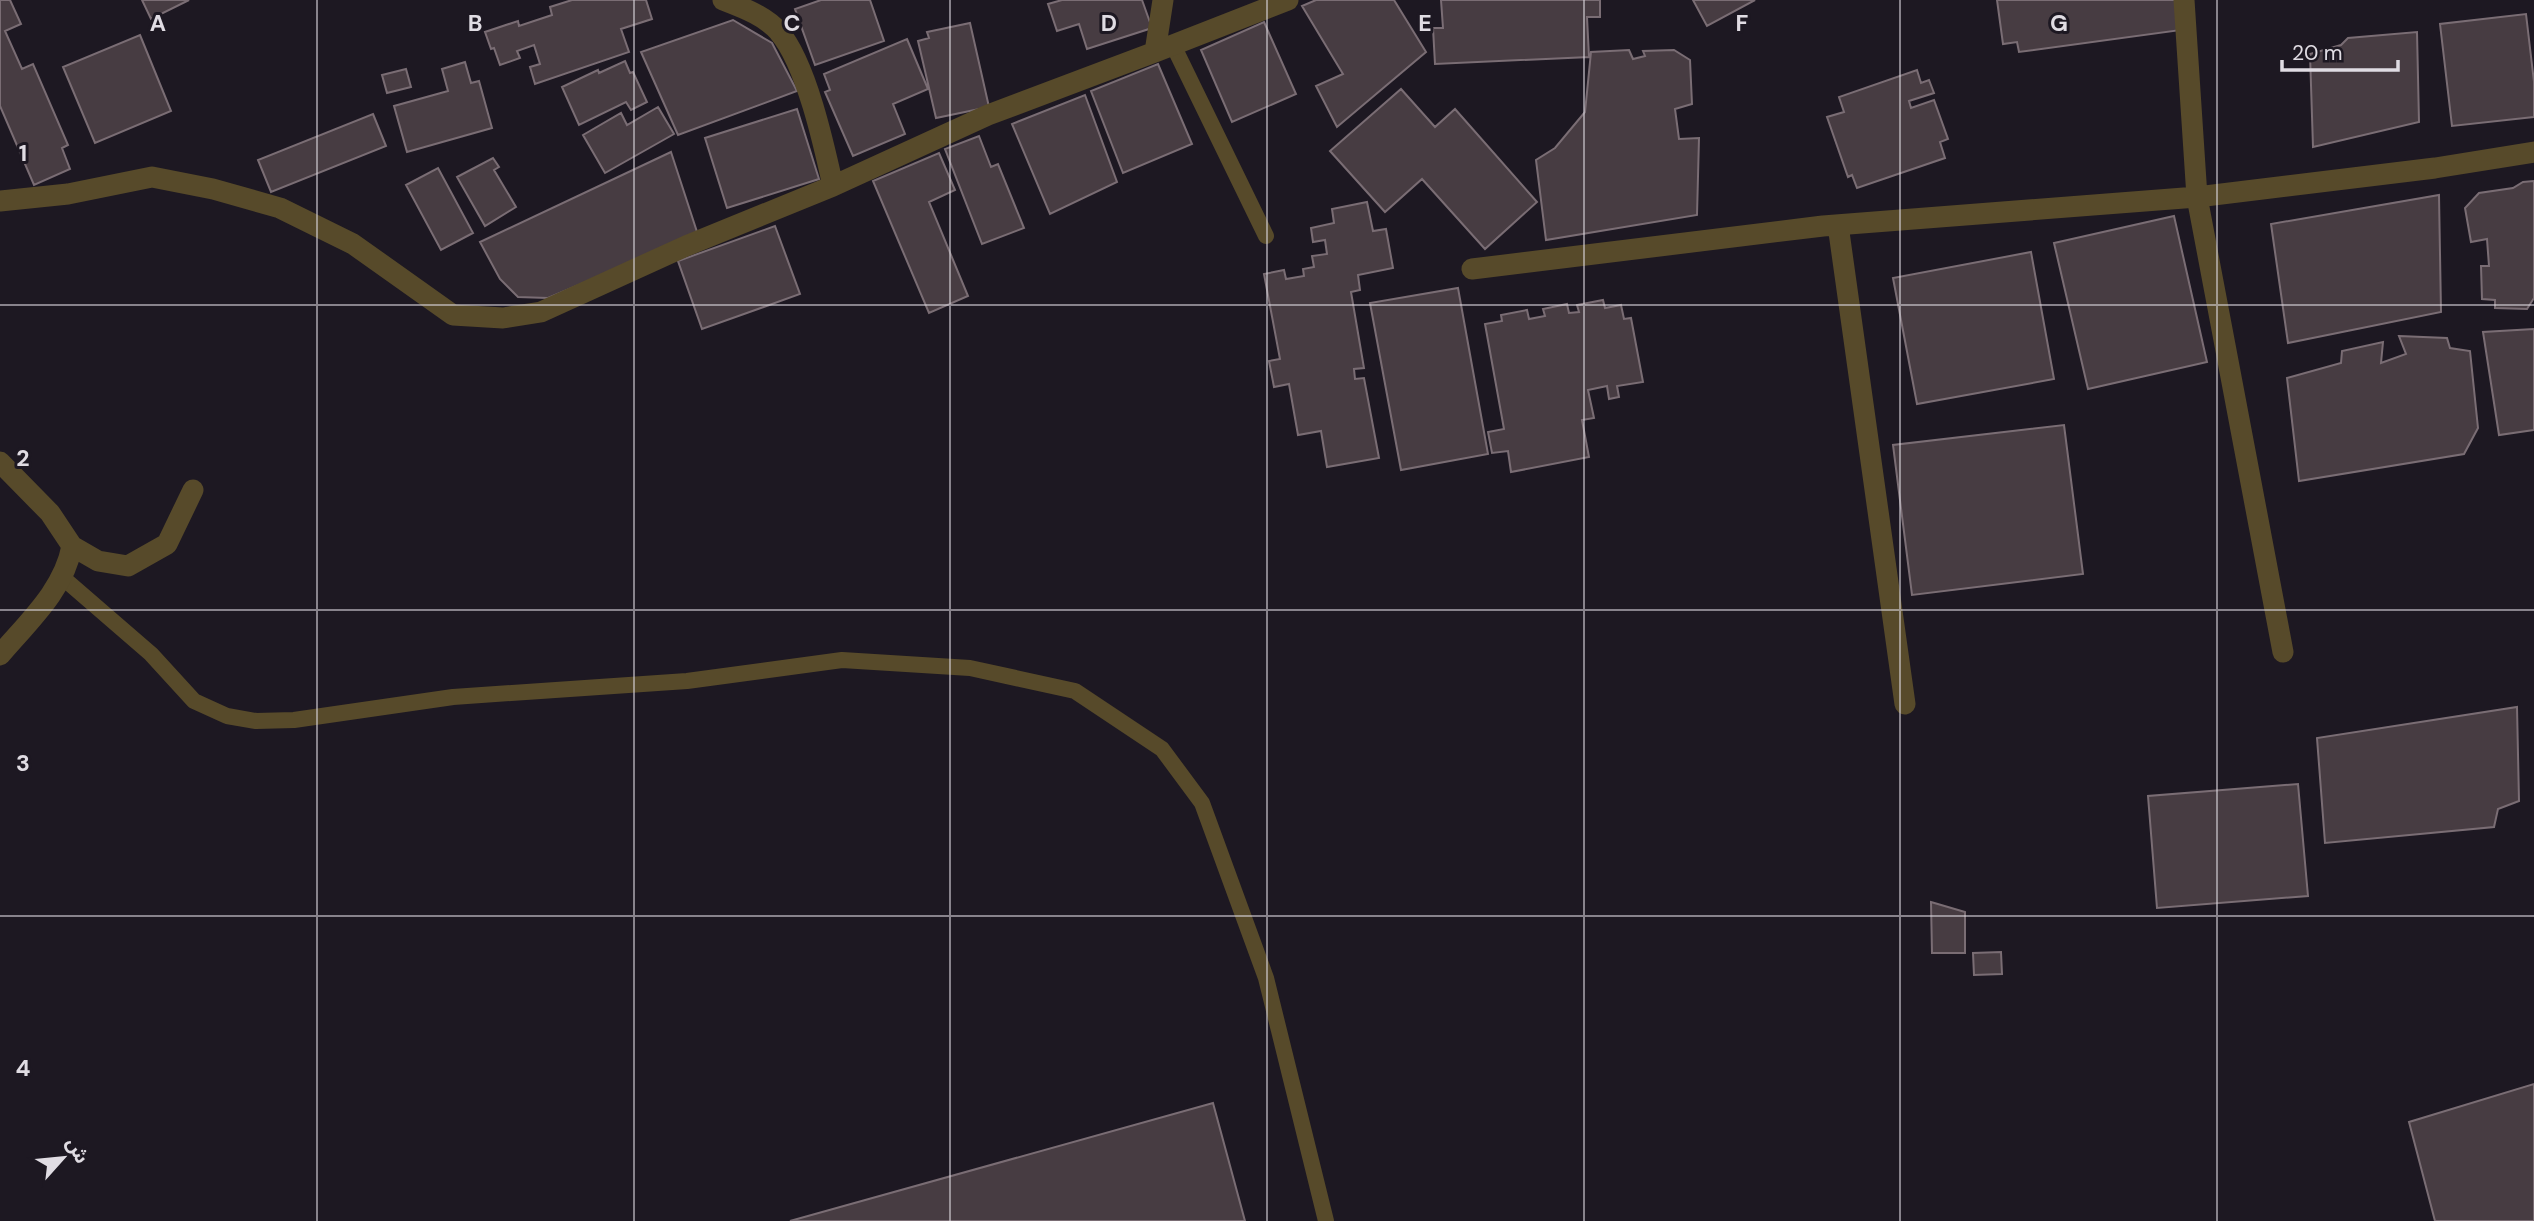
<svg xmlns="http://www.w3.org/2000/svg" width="2534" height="1221" font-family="'DM Sans','Noto Sans Arabic',sans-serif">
<rect width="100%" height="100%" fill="#1d1822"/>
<!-- building -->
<path fill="#473c42" stroke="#7a6d74" stroke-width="2" d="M0 0H10L21 24 5 31 22 69 33 64 68 145 62 148 70 169 34 185 0 106Z
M142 0H189L151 19Z
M572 0H646L652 19 621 29 629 52 535 84 530 67 540 64 534 45 517 51 520 58 500 65 494 48 491 49 485 32 518 21 519 26 552 15 550 7Z
M821 0H870L884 41 815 65 795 9Z
M1062 0H1142L1152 28 1087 49 1079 24 1057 31 1048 4Z
M1316 0H1394L1426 52 1337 127 1316 86 1343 74 1302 6Z
M1441 0H1600V17H1587L1589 57 1435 64 1433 28H1443Z
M1693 0H1755L1707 26Z
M1997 0H2177L2181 30 2019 52 2017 42 2003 44Z
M2526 14 2534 82V117L2452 126 2440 24Z
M733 20 772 43 797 91 678 135 641 52Z
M1264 22 1296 94 1232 122 1201 50Z
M970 23 989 107 936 118 918 41 929 38 927 32Z
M2417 32 2419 122 2313 147 2310 54 2341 45 2348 38Z
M140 35 171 111 95 143 63 67Z
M907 39 928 89 893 104 905 134 853 156 825 92 830 90 824 74Z
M1629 50 1633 59 1645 56 1643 51 1674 50 1690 60 1692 104 1675 109 1679 139 1699 138 1697 215 1546 240 1536 160 1555 148 1585 112 1591 52Z
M625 61 630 73 633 72 647 102 631 110 626 102 579 125 562 87 598 70 599 73Z
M465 62 471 83 479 81 492 128 407 152 394 106 448 91 442 69Z
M1158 64 1192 144 1123 173 1091 91Z
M406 69 411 87 387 93 382 75Z
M1917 70 1921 83 1929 80 1934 93 1909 101 1911 108 1934 100 1948 139 1940 142 1945 158 1857 188 1852 175 1848 177 1827 117 1844 112 1839 97Z
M1401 89 1435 127 1455 109 1537 202 1485 249 1422 179 1385 212 1330 151Z
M1085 95 1117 182 1050 214 1012 124Z
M658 107 674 134 605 173 583 135 621 113 627 125Z
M797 109 819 179 727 208 705 138Z
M373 114 386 146 271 192 258 160Z
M979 136 991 167 998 164 1024 228 982 244 945 149Z
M671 152 698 235 548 298 518 297 500 279 480 242Z
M939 153 955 190 929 202 968 296 929 313 873 181Z
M493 158 499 167 494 170 516 207 485 226 457 177Z
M438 168 473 233 441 250 406 185Z
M2534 181V298L2527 309 2495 308V300L2482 299 2481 266H2489L2487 239 2471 242 2465 208 2479 193 2513 188 2523 182Z
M2439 195 2441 312 2288 343 2271 224Z
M1367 202 1373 231 1386 229 1393 268 1358 275 1360 290 1351 292 1364 368 1354 369 1355 379 1364 378 1379 458 1327 467 1321 431 1298 435 1289 384 1274 387 1269 361 1280 359 1264 274 1284 270 1286 279 1304 276 1303 269 1314 267 1312 256 1327 254 1325 240 1313 242 1311 228 1334 223 1332 209Z
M2174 216 2207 362 2088 389 2054 243Z
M775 226 800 294 702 329 678 261Z
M2031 252 2054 379 1917 404 1893 278Z
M1458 288 1488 454 1401 470 1370 303Z
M1603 300 1605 308 1621 305 1624 319 1631 318 1643 382 1617 386 1619 397 1609 399 1607 386 1588 390 1594 418 1582 420 1589 457 1511 472 1508 451 1492 453 1488 432 1504 429 1485 324 1502 321 1501 315 1527 310 1529 319 1545 316 1543 309 1567 304 1569 313 1579 312 1577 305Z
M2534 329V430L2499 435 2483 332Z
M2399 336 2447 338 2450 348 2470 351 2478 428 2464 454 2299 481 2287 378 2341 363 2342 351 2383 342 2381 363 2406 354Z
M2064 425 2083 574 1912 595 1893 445Z
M2517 707 2519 801 2498 809 2494 827 2325 843 2317 738Z
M2298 784 2308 896 2157 908 2148 796Z
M1931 902 1965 912V953H1932Z
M2001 952 2002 974 1974 975 1973 953Z
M2534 1084V1221H2435L2409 1122Z
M1213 1103 1245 1221H790Z"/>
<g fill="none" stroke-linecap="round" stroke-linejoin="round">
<!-- service -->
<path stroke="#574a2a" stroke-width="16" d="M1173 45 1266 236
M62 577 151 654 194 701 227 716 256 721 294 720 453 697 687 681 842 660 970 668 1075 691 1162 749 1202 803 1266 978 1326 1221"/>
<!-- minor -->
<path stroke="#574a2a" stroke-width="21" d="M2184 0 2197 197 2283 652
M1155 52 1288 0
M833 186 988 115 1155 52 1163 0
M0 201 68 194 152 177 213 189 280 208 353 244 453 315 503 318 541 312 686 246 833 186C824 145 806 63 779 32 766 16 741 7 723 0
M1838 225 1905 704
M1472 269 1823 226 2197 197 2435 168 2534 152
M0 462 50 513 72 546C64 590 28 622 0 655
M72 546 98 561 128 566 167 544 193 490"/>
</g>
<!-- grid -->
<path fill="none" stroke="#e0dce3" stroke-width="2" stroke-opacity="0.55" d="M317 0V1221M634 0V1221M950 0V1221M1267 0V1221M1584 0V1221M1900 0V1221M2217 0V1221M0 305H2534M0 610H2534M0 916H2534"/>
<g font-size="23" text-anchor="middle" font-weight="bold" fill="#e0dce3" stroke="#1d1822" stroke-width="6" stroke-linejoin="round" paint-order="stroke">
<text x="158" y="31">A</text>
<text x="475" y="31">B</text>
<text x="792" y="31">C</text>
<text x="1109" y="31">D</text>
<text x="1425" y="31">E</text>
<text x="1742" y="31">F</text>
<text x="2059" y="31">G</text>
<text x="23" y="161">1</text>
<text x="23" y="466">2</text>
<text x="23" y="771">3</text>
<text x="23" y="1076">4</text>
</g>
<!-- north arrow -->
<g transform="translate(63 1158) rotate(63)" stroke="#1d1822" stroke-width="5" paint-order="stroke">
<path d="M0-5L12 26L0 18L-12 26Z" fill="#e0dce3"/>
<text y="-10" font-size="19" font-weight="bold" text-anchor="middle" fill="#e0dce3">ش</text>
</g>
<!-- scale -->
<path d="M2282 60v10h116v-10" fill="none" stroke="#e0dce3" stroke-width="3.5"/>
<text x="2292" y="60" font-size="21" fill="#e0dce3" stroke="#1d1822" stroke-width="5" paint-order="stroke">20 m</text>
</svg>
